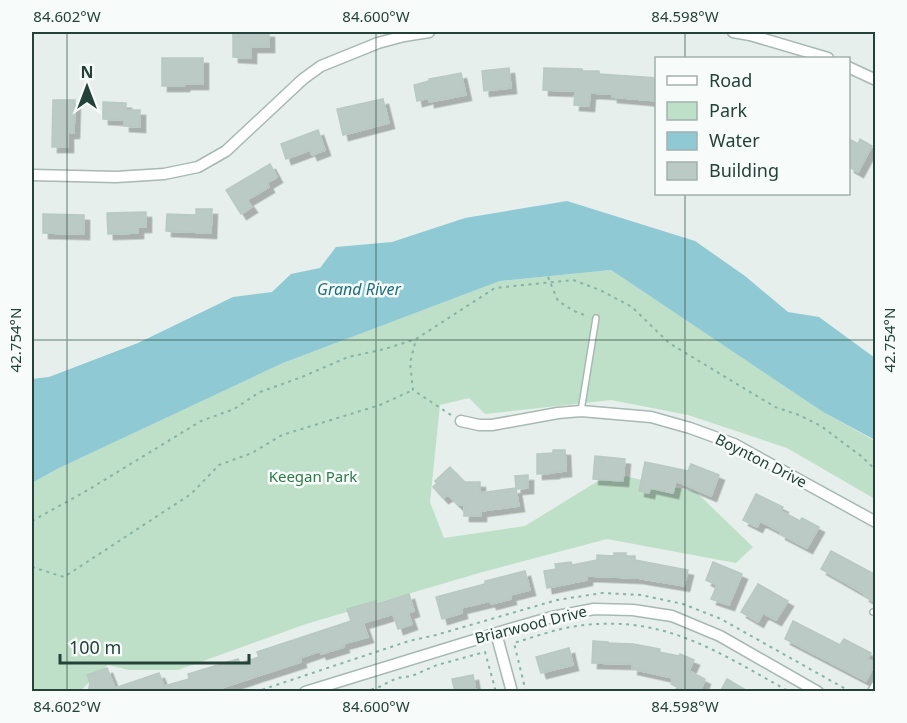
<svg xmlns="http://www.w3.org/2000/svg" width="907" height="723" font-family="'Noto Sans',sans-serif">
<defs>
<filter id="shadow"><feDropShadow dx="5.5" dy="5.5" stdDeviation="0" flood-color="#0004"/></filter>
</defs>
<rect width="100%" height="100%" fill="#e6efeb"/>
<!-- green -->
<path fill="#bfe0c8" d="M611 270 823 412 875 441V499L787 448 688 415 611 400 485 414 469 398 440 405 430 502 444 538 525 526 611 473 696 492 753 547 736 563 607 539 479 573 306 624 178 670H129L108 665 80 691H32V483L57 469 283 363 500 281Z"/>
<!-- water -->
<path fill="#8ec9d4" d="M567 201 695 241 745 276 788 312 819 317 875 358V440L823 412 611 270 500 281 283 363 57 469 32 483V379L49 377 138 343 233 297 272 292 291 274 320 268 336 247 392 242 465 218Z"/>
<!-- building -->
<path fill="#bbcac4" stroke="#b8c9c2" stroke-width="1.5" filter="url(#shadow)" d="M233 32H269V47H251V58L233 57Z
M162 58H203V84H185L184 86H162Z
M509 68 511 88 484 91 482 71Z
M544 68 582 69V71H599V74L657 78V101L612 97V94L590 93 589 106 574 105 575 91 543 90Z
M461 73 466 95 429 102V98L417 101 414 85 429 81V79Z
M383 99 389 123 343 135 337 109Z
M53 100H75L74 133H68V147H52Z
M103 102 126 103V110H140V127L124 126V120L103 119Z
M318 130 325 150 312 155 310 150 286 159 281 144Z
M849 139 858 144 860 139 872 146 858 172 849 167Z
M270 164 277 177 267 183 269 187 247 200 252 207 241 214 226 190Z
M196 209H212L211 233 166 231 167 214 196 215Z
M146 212V227H138V233L108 234 107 213Z
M43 214 84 215V234L43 233Z
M553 450H565L566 471 554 472V473L537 474V454L553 453Z
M595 456 625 459 623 481 593 479Z
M645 462 688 471 691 464 719 475 711 496 676 481 673 493 650 488 649 493 639 491Z
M450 467 464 482H480V493L516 488 515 476 528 475V488L516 489 519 506 481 511V516H464V505H458L448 495 443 498 433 487 437 483 435 481Z
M756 494 783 507 781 511 800 521 802 518 819 527 807 548 780 534 781 532 760 521 757 527 743 520Z
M831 551 876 575V603L864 596 865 594 821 569Z
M614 553H626V556H635V560L688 570 684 586 637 578 587 576V580L547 588 544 571 556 569 555 564 571 562 572 565 597 560V555L614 556Z
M713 562 742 574 729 605 711 599 717 585 706 580Z
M525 571 530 590 510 595 511 599 491 604 490 601 461 608 462 613 442 619 436 597 485 584V581Z
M758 584 788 601 776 620 763 613 758 622 741 612Z
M409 594 414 611 408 613 412 624 398 629 393 614 363 623 368 637 343 644 344 647 321 654 320 651 300 658 301 662 221 688 204 692H88L90 683 87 675 107 668 115 688 159 673 164 686 189 679 188 674 238 659 240 663 259 657 257 652 351 621 347 609 376 601 377 604Z
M793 621 840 645 844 639 871 653 867 659 875 663 866 681 785 639Z
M593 641 608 642V643L633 644 660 649 659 652 679 656 680 654 694 660 689 671 705 679 700 692H686L671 684 673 678 632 669 633 664 592 663Z
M569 648 573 665 541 673 536 657Z
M473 675 476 692H455L452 679Z
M727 679 749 692H720Z"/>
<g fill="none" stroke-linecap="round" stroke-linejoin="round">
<!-- service casing -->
<g stroke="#a8b8b2" stroke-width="8">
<path id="service" d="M581 411 596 318
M873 612 876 613
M870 692 876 682"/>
</g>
<!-- minor casing -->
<g stroke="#a8b8b2" stroke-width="13">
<path id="minor" d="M733 32 750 35 828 58
M848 67 876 80
M32 175 116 177 164 174 198 167 226 151 303 79 321 66 378 43 404 36 429 32
M461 421 479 425H492L558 413 581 411 651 417 690 428 734 444 876 522
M496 633 512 692
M305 692 510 629 552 617 594 609 633 610 672 616 720 636 818 692"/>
</g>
<!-- path -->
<path stroke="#86b3a5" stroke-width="2" stroke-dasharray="3 4.5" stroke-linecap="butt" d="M548 277 558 301 574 311 587 316
M451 415 413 390 410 363 416 339 495 288 573 280 600 290 632 307 669 343 775 407 799 415 821 426 861 456 876 470
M32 521 88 490 201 421 234 409 260 392 302 377 348 357 385 349 416 339
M32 567 64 577 191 494 219 465 252 453 282 435 380 405 413 390
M255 692 409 641 436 635 557 600 602 593 641 595 683 604 721 619 851 692
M364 692 379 687 397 678 412 676 437 665 485 652 496 692
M526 692 514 643C537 636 561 627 585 625 668 616 721 654 790 692"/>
<!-- service -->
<use href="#service" stroke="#fff" stroke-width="5"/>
<!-- minor -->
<use href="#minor" stroke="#fff" stroke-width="10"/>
</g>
<!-- ticks -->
<path fill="none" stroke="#24423a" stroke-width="1.5" stroke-opacity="0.45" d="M67 32V692M376 32V692M685 32V58M685 194V692M32 340H876"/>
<g text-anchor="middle" stroke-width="5" stroke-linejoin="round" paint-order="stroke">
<!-- street labels -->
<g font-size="15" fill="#24423a" stroke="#f7fbf9">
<text transform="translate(761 461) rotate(27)" y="5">Boynton Drive</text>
<text transform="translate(531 625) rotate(-14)" y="5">Briarwood Drive</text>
</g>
<!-- park labels -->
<g font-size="15" fill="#2d7a4b" stroke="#f7fbf9">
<text x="313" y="482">Keegan Park</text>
</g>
<!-- water labels -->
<g font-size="16" font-style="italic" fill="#1c6f80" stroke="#f7fbf9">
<text x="359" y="295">Grand River</text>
</g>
</g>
<!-- border -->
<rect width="907" height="723" fill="none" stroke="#f7fbf9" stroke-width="66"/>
<!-- legend -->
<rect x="655" y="57" width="195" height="138" fill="#f7fbf9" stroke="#a3b1ad" stroke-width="1.5"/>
<rect x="667" y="76" width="30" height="9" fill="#ffffff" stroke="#a3b1ad" stroke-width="1.5"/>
<text x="709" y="87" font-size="18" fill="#24423a">Road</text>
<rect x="667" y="102" width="30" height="18" fill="#bfe0c8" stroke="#a3b1ad" stroke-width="1.5"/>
<text x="709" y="117" font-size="18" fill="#24423a">Park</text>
<rect x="667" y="132" width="30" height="18" fill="#8ec9d4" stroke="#a3b1ad" stroke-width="1.5"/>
<text x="709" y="147" font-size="18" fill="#24423a">Water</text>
<rect x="667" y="162" width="30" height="18" fill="#bbcac4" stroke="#a3b1ad" stroke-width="1.5"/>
<text x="709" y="177" font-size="18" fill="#24423a">Building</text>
<!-- north arrow -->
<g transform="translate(87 87)" stroke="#f7fbf9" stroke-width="4.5" paint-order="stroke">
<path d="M0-4.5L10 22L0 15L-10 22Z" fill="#24423a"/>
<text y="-9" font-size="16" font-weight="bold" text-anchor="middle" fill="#24423a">N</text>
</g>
<!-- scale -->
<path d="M60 654v9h189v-9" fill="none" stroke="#24423a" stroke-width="3"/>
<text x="69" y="654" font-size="18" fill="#24423a" stroke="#f7fbf9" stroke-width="4.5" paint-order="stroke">100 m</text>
<rect x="33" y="33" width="841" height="657" fill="none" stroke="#24423a" stroke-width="2"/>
<g font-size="15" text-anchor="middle" fill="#24423a">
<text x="67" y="22">84.602°W</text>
<text x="376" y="22">84.600°W</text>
<text x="685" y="22">84.598°W</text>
<text transform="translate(16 340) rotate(-90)" y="5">42.754°N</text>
<text transform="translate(890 340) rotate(-90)" y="5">42.754°N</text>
<text x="67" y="712">84.602°W</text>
<text x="376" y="712">84.600°W</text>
<text x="685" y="712">84.598°W</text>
</g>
</svg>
